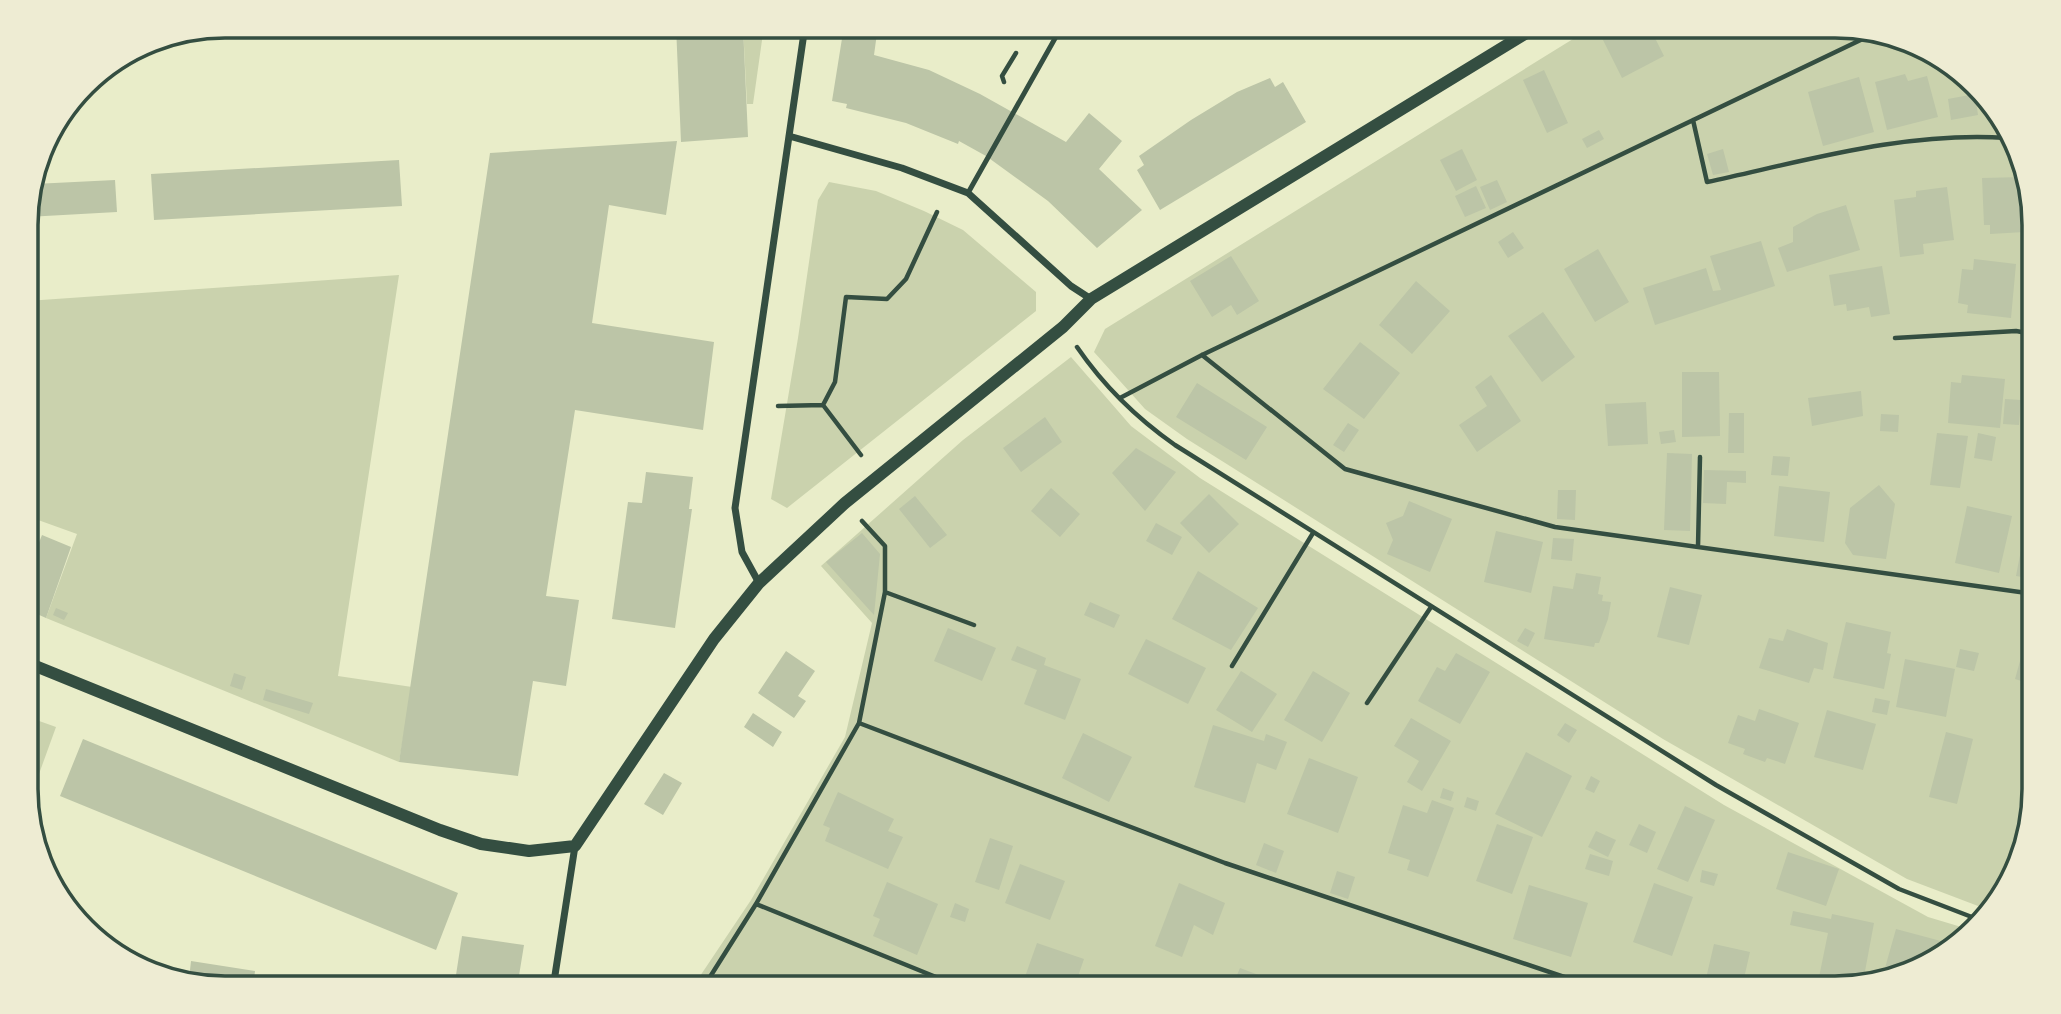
<svg xmlns="http://www.w3.org/2000/svg" width="2061" height="1014" font-family="'PT Sans',sans-serif">
<rect width="100%" height="100%" fill="#e9edc9"/>
<!-- green -->
<path fill="#cad2ad" d="M743 26H764L753 104H747Z
M1594 26H1835L1923 47 1994 105 2033 200 2035 788 2014 876 1986 909 1907 879 1663 739 1187 439 1145 409 1094 352 1105 329Z
M829 182 876 191 924 211 963 230 1036 292V311L787 508 771 499 798 338 818 200Z
M399 275 338 676 412 687 399 762 46 618 77 534 27 516V301Z
M1071 357 1131 426 1200 478 1724 805 1928 917 1968 929 1946 954 1848 987 692 988 751 900 845 737 872 623 821 566 963 440Z
M28 717 56 727 31 796 36 833 28 815Z"/>
<!-- building -->
<path fill="#bcc5a7" d="M676 26H743L748 137 681 142Z
M844 26H878L874 55 929 70 980 94 1066 142 1089 113 1122 141 1099 169 1142 210 1097 248 1048 201 986 156 959 141 958 144 906 123 846 108 847 104 832 101Z
M1606 26H1649L1664 56 1622 78 1598 30Z
M1736 26H1755L1756 28 1740 37Z
M1544 70 1568 123 1547 133 1523 80Z
M1905 74 1908 81 1927 76 1938 117 1887 130 1875 82Z
M1859 77 1874 132 1823 146 1808 92Z
M1270 78 1275 87 1283 82 1306 122 1160 210 1137 170 1144 165 1139 156 1191 120 1237 92Z
M1975 94 1978 115 1951 120 1948 99Z
M1983 96 1994 105 1997 113 1986 115Z
M1599 130 1604 139 1587 148 1582 139Z
M677 141 666 215 609 205 592 323 714 342 703 430 575 410 546 596 579 600 566 686 533 681 518 776 399 762 490 153Z
M1462 149 1477 180 1456 191 1440 160Z
M1723 149 1729 172 1713 175 1707 154Z
M399 160 402 206 154 220 151 174Z
M2023 177 2033 200V220H2023L2024 232 1990 234V225H1984L1982 178Z
M115 180 117 212 27 217 34 184Z
M1497 180 1507 202 1490 210 1480 187Z
M1476 186 1486 208 1465 217 1455 196Z
M1947 187 1954 240 1923 244 1924 254 1900 257 1894 200 1916 197V191Z
M1846 205 1860 250 1787 272 1778 248 1793 242V227L1817 214Z
M1513 232 1524 248 1508 258 1498 242Z
M1761 241 1775 286 1655 325 1643 288 1706 268 1713 291 1721 290 1710 256Z
M1598 249 1629 302 1595 322 1564 269Z
M1231 256 1259 301 1237 315 1231 305 1212 317 1190 281Z
M1974 259 2016 264 2011 318 1967 313 1968 305 1958 303 1962 269 1973 270Z
M1882 266 1890 314 1871 317 1869 307 1847 311 1846 304 1834 306 1829 275Z
M1416 281 1450 311 1412 354 1379 325Z
M1543 312 1575 357 1542 382 1508 336Z
M1360 342 1400 373 1364 419 1323 389Z
M1682 372H1719L1720 436 1682 437Z
M1491 375 1521 421 1477 452 1459 425 1487 406 1475 387Z
M1962 375 2005 379 2000 428 1948 423 1951 382 1961 383Z
M1197 383 1267 427 1246 460 1176 417Z
M1861 391 1863 416 1812 426 1808 398Z
M2005 399 2021 400 2019 425 2003 424Z
M1646 402 1648 444 1608 446 1605 404Z
M1729 413H1744V453H1728Z
M1881 414 1899 415 1898 432 1880 431Z
M1045 417 1062 442 1021 472 1003 448Z
M1348 423 1359 430 1344 452 1333 445Z
M1674 430 1676 442 1661 444 1659 432Z
M1937 433 1968 436 1960 488 1930 485Z
M1978 433 1996 437 1992 461 1974 458Z
M1136 448 1176 472 1145 511 1112 473Z
M1667 453 1692 454 1690 531 1664 530Z
M1773 456 1790 457 1788 476 1771 475Z
M1704 470 1746 471V483L1727 482 1726 504 1703 503Z
M646 472 693 477 689 509H692L675 628 612 619 628 502 642 503Z
M1879 485 1895 504 1886 559 1853 555 1845 543 1850 508Z
M1779 486 1830 492 1824 542 1774 536Z
M1051 488 1080 514 1060 537 1031 511Z
M1558 490H1576L1575 520 1557 519Z
M1209 494 1239 524 1209 553 1180 523Z
M915 496 947 535 930 548 899 509Z
M2031 497H2034V579L2016 576Z
M1409 501 1452 519 1430 572 1387 554 1393 540 1386 523 1403 516Z
M1967 506 2012 516 1999 573 1955 563Z
M1156 523 1182 537 1172 555 1146 541Z
M1496 531 1543 542 1531 593 1484 582Z
M862 533 880 554 874 615 826 562Z
M42 535 71 547 46 618 28 610 27 552 34 555Z
M1553 538 1574 539 1572 561 1551 559Z
M1198 571 1258 608 1231 650 1172 619Z
M1576 573 1601 577 1598 594 1603 595 1602 601 1611 602 1608 619 1599 643H1595L1594 647 1544 639 1553 586 1573 589Z
M1670 587 1702 595 1689 645 1657 637Z
M1090 602 1120 615 1114 628 1084 615Z
M56 608 68 613 64 620 53 615Z
M1846 622 1891 632 1887 653 1891 654 1884 689 1833 678Z
M2030 625 2034 626V685L2015 679Z
M948 628 996 648 982 681 934 661Z
M1525 628 1535 633 1528 647 1517 641Z
M1787 629 1828 643 1823 670 1814 668 1809 683 1759 668 1769 638 1783 641Z
M1146 639 1206 668 1188 704 1128 674Z
M1017 646 1046 658 1044 665 1081 679 1065 720 1024 704 1037 670 1011 660Z
M1960 649 1979 653 1974 671 1956 667Z
M786 651 815 671 798 696 806 701 794 718 758 693Z
M1456 653 1490 672 1460 724 1418 701 1437 667 1445 671Z
M1905 659 1955 669 1946 717 1896 707Z
M1241 671 1277 694 1252 732 1216 710Z
M1313 671 1350 693 1322 742 1284 720Z
M234 673 246 677 242 690 230 686Z
M266 689 313 703 309 714 263 700Z
M1875 698 1890 701 1887 715 1872 712Z
M1759 709 1799 723 1785 764 1767 758 1765 762 1743 754 1745 749 1728 743 1738 715 1755 721Z
M1827 710 1876 724 1863 770 1814 757Z
M753 713 782 732 773 747 744 727Z
M1411 718 1451 741 1422 791 1407 782 1419 761 1394 746Z
M1565 723 1577 730 1569 743 1557 735Z
M1213 725 1264 741 1266 734 1287 742 1276 770 1257 763 1245 803 1194 787Z
M1946 732 1973 739 1957 804 1929 797Z
M1083 733 1132 757 1109 802 1062 778Z
M83 739 458 893 436 950 60 796Z
M1526 752 1572 776 1542 837 1495 814Z
M1309 758 1358 777 1338 833 1287 814Z
M664 773 682 783 663 815 644 804Z
M1591 776 1600 781 1594 793 1585 789Z
M1443 788 1454 792 1451 801 1440 798Z
M838 792 894 819 888 831 903 837 888 869 825 841 830 828 823 825Z
M1467 797 1479 801 1476 811 1464 807Z
M1432 800 1454 808 1428 877 1407 870 1410 860 1388 853 1403 805 1427 813Z
M1685 806 1715 820 1688 882 1657 869Z
M1497 824 1533 837 1512 894 1476 881Z
M1639 824 1656 832 1647 853 1629 845Z
M1596 831 1616 840 1608 857 1588 847Z
M990 838 1013 846 999 890 975 882Z
M1264 843 1284 851 1276 873 1256 865Z
M1788 852 1839 869 1826 906 1776 889Z
M1590 854 1613 861 1609 876 1585 869Z
M1020 864 1065 881 1050 920 1005 903Z
M1702 870 1718 874 1714 886 1700 882Z
M1337 871 1355 877 1348 899 1330 893Z
M887 882 938 904 917 955 873 936 880 919 873 916Z
M1179 883 1225 903 1213 935 1194 925 1182 957 1155 946Z
M1654 883 1693 897 1672 956 1633 942Z
M1529 885 1588 903 1571 957 1513 939Z
M955 903 969 909 965 922 950 917Z
M1793 911 1831 919 1832 914 1874 923 1863 982 1848 987H1817L1828 933 1790 925Z
M1896 929 1952 944 1951 949 1946 954 1883 975Z
M462 936 524 945 517 988H454Z
M1037 943 1084 959 1074 988H1021Z
M1714 944 1750 952 1742 987H1704Z
M191 961 255 971 253 988H226L189 979Z
M1240 968 1264 977 1260 987H1232Z
M791 975 821 988H786Z"/>
<g fill="none" stroke-linecap="round" stroke-linejoin="round">
<!-- path -->
<path stroke="#344e41" stroke-width="4.5" d="M1004 82 1002 76 1016 53
M1693 120 1707 182C1805 161 1906 131 2007 138
M1895 338 2016 331 2033 334
M1077 347C1103 385 1138 419 1175 445L1716 785 1899 889 1977 919
M1202 355 1345 469 1555 527 2034 594
M1120 398 1202 355 1871 35
M823 405 861 455
M778 406 823 405 835 382 846 297 887 299 906 279 937 212
M1698 547 1700 457
M885 592 974 625
M1232 666 1313 533
M1367 703 1431 607
M859 723 885 592V546L862 521
M756 904 963 988
M703 988 756 904 859 723 1225 863 1594 987"/>
<!-- service -->
<path stroke="#344e41" stroke-width="5" d="M1298 26C1323 40 1343 39 1369 26
M968 193C999 137 1031 82 1062 26"/>
<!-- minor -->
<path stroke="#344e41" stroke-width="7" d="M789 136 902 168 968 193 1071 286 1091 299
M759 583 742 552 735 508 805 26
M553 988 575 846"/>
<!-- tertiary -->
<path stroke="#344e41" stroke-width="12" d="M28 663 440 830 481 844 529 851 575 846 714 639 759 583 845 503 1063 327 1091 299 1538 26"/>
</g>
<!-- crop -->
<path d="M0 0H2061V1014H0ZM225 38H1835A187 187 0 0 1 2022 225V789A187 187 0 0 1 1835 976H225A187 187 0 0 1 38 789V225A187 187 0 0 1 225 38Z" fill="#eeecd3" fill-rule="evenodd"/>
<path fill="none" stroke="#344e41" stroke-width="3.5" d="M225 38H1835A187 187 0 0 1 2022 225V789A187 187 0 0 1 1835 976H225A187 187 0 0 1 38 789V225A187 187 0 0 1 225 38Z"/>
</svg>
